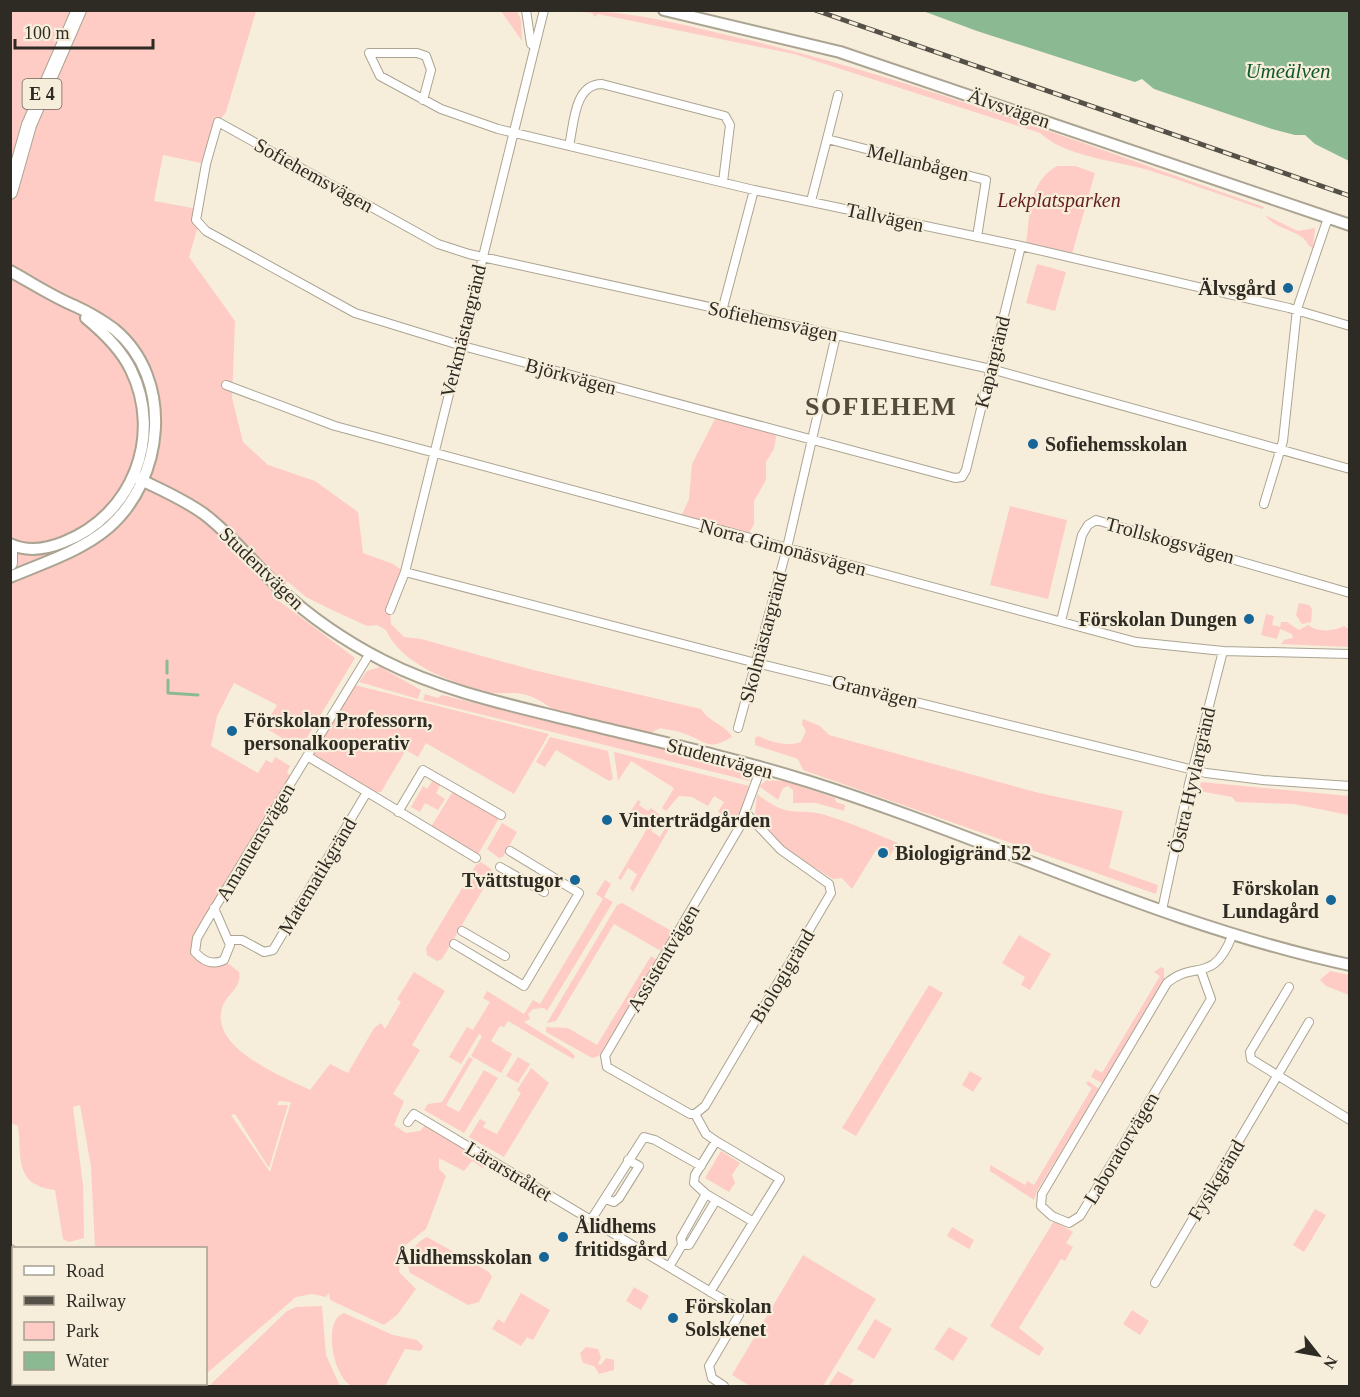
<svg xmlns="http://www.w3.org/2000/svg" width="1360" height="1397" font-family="Georgia,serif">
<rect width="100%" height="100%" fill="#f6eedb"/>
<!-- green -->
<path fill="#fecbc5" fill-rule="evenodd" d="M10 11H256L226 112 218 122 206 164 163 155 154 201 198 209V226L189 257 235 321 232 398 243 442 268 465 315 481 358 512 363 553 393 564 405 572 390 610 391 624 404 637 421 639 533 670 701 709C710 723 726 725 732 737 710 750 709 744 688 735 680 731 669 730 660 728L642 738C620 732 596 728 575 721 559 716 546 702 530 696 513 690 500 696 485 691 450 682 401 664 386 630L377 625 367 626 328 608 306 597 287 581 279 601 355 658 300 749 264 727 277 705 234 683 217 716 211 746 258 773 266 760 272 763 275 757 290 766 287 772 293 779 195 946 203 960H224L239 972C242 989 226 994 222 1008 210 1048 281 1076 310 1090L330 1064 348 1073 374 1028 381 1023 385 1029 401 1002 397 999 414 972 445 991 412 1045 420 1050 393 1094 404 1101 394 1125 406 1133 420 1131 428 1122 489 1159 483 1168 472 1161 464 1171 439 1158V1169L446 1176 426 1229 402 1248 399 1272 416 1289 397 1315 384 1325 330 1300 329 1293 326 1297 312 1294 296 1297 206 1374V1248H95L91 1166 80 1105 73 1107 83 1185 84 1238 69 1242 63 1239 55 1190C14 1185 22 1158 18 1126L11 1123ZM279 1101 291 1102 270 1172 231 1115 235 1114 269 1168 288 1105H277Z
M501 11H517L521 20 522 41Z
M574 11C634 10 691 27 749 40 924 82 1094 148 1264 207L1262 209C1224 196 1186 182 1148 170 1116 161 1064 156 1040 133L794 54 598 14 595 17 592 13Z
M1057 166H1075L1095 173 1072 254 1026 244C1030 214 1029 181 1057 166Z
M1265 215 1298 231 1315 228 1313 248 1309 246C1302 229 1276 231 1265 215Z
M1037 264 1066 272 1055 311 1026 303Z
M717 415 773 430 776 437 774 449 766 462V480L754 501V524L747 537 680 519 689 499 692 464Z
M1010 506 1067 520 1048 599 990 585Z
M1299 603 1309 605 1312 609 1311 622 1302 624 1296 615Z
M1266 614 1274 616 1272 625 1280 627 1281 622H1287L1299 630 1308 625C1319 633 1334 631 1344 626L1349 629V647L1281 644 1284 640 1293 638 1292 634 1280 629 1277 639 1261 635Z
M380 667 421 690 418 699 359 682 367 671Z
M351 684 549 734 514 794 426 743 418 757 406 750 381 792H367L307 756Z
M425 694 438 698 442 695 664 749 667 752 692 758 696 756 743 769 750 781 423 700Z
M803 719 820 726 829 735 1039 793 1123 811 1109 868 1158 885 1156 894 803 770 798 759 755 745V738L758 736C771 742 787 747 801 742L806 731 802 724Z
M550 737 608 751 613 779 609 781 556 750 545 767 536 762Z
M614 752 749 786 736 823 718 812 724 802 714 796 708 806 692 797 679 796 666 811 662 808 674 788 631 761 618 781Z
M433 780 441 784 436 793 445 799 438 810 425 803 420 812 411 807 423 786 427 789Z
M767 780 784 781 835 798 836 802 845 805 844 811 816 803H793V790L788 786 783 788 778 800 759 786Z
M1201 782 1349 796V815L1294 804 1236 802 1232 797 1199 791Z
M455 788 501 815 476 858 429 830Z
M757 794C792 822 797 805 831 817 854 824 876 834 898 843L889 857 876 850 852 889 842 878 833 879 780 846 755 813Z
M638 800 641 802 639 805 648 811 651 808 662 817 651 831 660 837 667 825 670 827 633 892 630 888 637 874 628 868 621 880 618 878 652 820 636 811H631Z
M502 823 517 832 503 857 499 858 487 849Z
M481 862 491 869 492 874 442 959 437 961 427 955 426 948 476 865Z
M605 880 611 884 604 897 613 902 547 1011 544 1008 533 1009 528 1014 530 1019 524 1022 570 1051 575 1056 573 1059 508 1021 504 1027 500 1026 491 1041 512 1054 501 1073 471 1056 482 1036 479 1034 461 1064 449 1057 467 1027 473 1030 490 1002 483 998 487 991 524 1014 533 1000 540 1004 603 899 596 894Z
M622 903 670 930 672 935 666 947 659 950 614 924 556 1021 547 1023 617 905Z
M1019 935 1051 954 1030 990 1021 985 1025 977 1002 963Z
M651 956 657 960 599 1056 592 1058 546 1032V1027L568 1028 597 1045Z
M1161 967 1164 969V982L1104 1084 1091 1077 1095 1069 1102 1073 1160 976 1154 972Z
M1330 971 1349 975V995L1326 986 1320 980Z
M929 985 943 993 856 1136 842 1128Z
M469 1057 473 1059 446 1105 459 1112 484 1070 498 1078 464 1133 424 1110 428 1104 442 1102Z
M518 1057 530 1064 518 1083 506 1076Z
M531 1068 549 1083 504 1157 469 1137 480 1119 486 1122 483 1127 497 1134 521 1093 517 1090Z
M970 1071 982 1078 973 1092 962 1085Z
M1088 1081 1099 1089 1037 1191 1034 1200 990 1171V1165L1025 1185 1027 1181 1034 1185 1092 1088 1086 1084Z
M721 1151 740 1163 732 1175 735 1183 729 1192 705 1178Z
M1315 1209 1326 1215 1304 1252 1293 1245Z
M1054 1221 1073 1232 1066 1243 1073 1247 1065 1261 1061 1259 1019 1328 1044 1348 1039 1356 990 1326Z
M952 1227 974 1240 969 1249 947 1236Z
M427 1237 489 1272 492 1277 479 1302 468 1305 410 1273C404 1261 415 1242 427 1237Z
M803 1255 876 1299 823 1386H750L732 1375Z
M634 1287 649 1296 641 1310 626 1301Z
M521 1293 550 1310 533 1340 527 1337 521 1346 492 1329 498 1319 504 1323Z
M322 1306 326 1355 340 1386H209L287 1311 296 1307Z
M1132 1310 1149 1321 1140 1335 1123 1324Z
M344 1313 393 1335 417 1340 423 1346 421 1351 405 1349 385 1386C376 1387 360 1389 352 1386 333 1378 322 1320 344 1313Z
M875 1319 892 1329 874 1359 857 1349Z
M949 1327 968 1338 953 1361 934 1349Z
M586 1347 598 1349 601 1357 598 1364 601 1365 606 1358 614 1360V1370L599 1374 594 1366 583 1363 580 1353Z
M838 1371 854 1380 850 1386H828Z
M109 1384H194L191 1386H108Z"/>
<!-- water -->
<path fill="#8bb992" d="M923 11H1349V161L1315 144 1305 135H1295L1272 129 1154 89 1142 79 1135 82 977 31Z"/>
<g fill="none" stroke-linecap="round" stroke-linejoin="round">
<!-- stream -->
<path stroke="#8bb992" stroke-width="3" d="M167 661V673
M168 680V693L198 695"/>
<!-- street casing -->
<g stroke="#aba492" stroke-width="10">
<path id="street" d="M526 10 531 44
M423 100 431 70 426 56 417 53H369L380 76 441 109 498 129 754 190 1021 246 1289 308 1350 326
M827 139 838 95
M569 146C574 124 574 84 602 84L725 116 730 125 723 182
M811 201 827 139 986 180 977 237
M1021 246 966 470 962 477 955 478 459 345 355 313 206 231 196 220 206 164 218 122 438 244 469 254 991 369 1350 469
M722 311 754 190
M226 385 335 426 1136 642 1223 651 1350 654
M1264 504 1283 441 1297 309 1328 218
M405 572 756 663 1206 773 1263 780 1350 786
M390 610 405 572 544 10
M1061 621 1082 535 1088 525 1096 520 1350 593
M738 728 787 548 836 335
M367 792 476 858
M398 812 423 770 501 815
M746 813 781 850 829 884 831 893 705 1106 695 1114H690L607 1067 605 1056 739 828 761 768
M500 867 544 892
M214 908 230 945 224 960C212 966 203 961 195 952L197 938 208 919 370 653
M1162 910 1189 784 1223 651
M462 931 505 956
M229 940H242L264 952 273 950 367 792 307 756
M454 944 524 986 579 893 510 851
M1201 971 1211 999 1080 1216 1069 1223 1052 1216 1041 1206 1042 1194 1167 983C1193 960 1213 985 1232 936
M1289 987 1250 1052 1251 1059 1350 1120
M695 1114 706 1134 716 1141 780 1179 710 1292
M408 1122 414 1114 734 1306 739 1315 709 1366 712 1378 724 1386
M716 1141 695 1175 694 1183 706 1194 752 1221
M605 1199 614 1202 619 1198 639 1166 628 1160
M591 1220 644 1137 655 1140 701 1166
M682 1245H689L716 1200
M669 1267 682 1245 681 1238 706 1194
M1155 1283 1309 1022"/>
</g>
<!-- secondary casing -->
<g stroke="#aba492" stroke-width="14">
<path id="secondary" d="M664 10 840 52 1350 225
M10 271C32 283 53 297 75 306 88 312 102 320 114 329 175 379 164 480 108 528 81 551 43 563 10 577
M133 476C157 488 182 498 204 514 232 535 254 564 280 589 310 617 347 642 384 661 443 691 510 705 574 721 652 740 730 757 807 781 989 838 1162 925 1350 965
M10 544C27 552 47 549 64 542 133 515 163 436 131 370 121 349 103 332 86 318"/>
</g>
<!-- highway casing -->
<g stroke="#aba492" stroke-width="16">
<path id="highway" d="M10 192 29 125 79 10
M10 548V563
M10 1252 14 1269
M10 1311 14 1324
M54 1384 56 1386
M23 1386 24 1384"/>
</g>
<!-- street -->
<use href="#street" stroke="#fff" stroke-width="8"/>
<!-- secondary -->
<use href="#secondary" stroke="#fff" stroke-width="10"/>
<!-- highway -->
<use href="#highway" stroke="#fff" stroke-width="14"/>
<!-- rail casing -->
<g stroke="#545047" stroke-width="5">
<path id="rail" d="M815 10 1350 196"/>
</g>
<!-- rail -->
<use href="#rail" stroke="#f6eedb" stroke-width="3" stroke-dasharray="9" stroke-linecap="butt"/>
</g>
<!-- markers -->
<g fill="#176698" stroke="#f6eedb" stroke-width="2">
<circle cx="1288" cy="288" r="6"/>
<circle cx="1033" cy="444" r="6"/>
<circle cx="1249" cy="619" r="6"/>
<circle cx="232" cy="731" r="6"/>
<circle cx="607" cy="820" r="6"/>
<circle cx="883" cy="853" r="6"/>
<circle cx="575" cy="880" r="6"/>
<circle cx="1331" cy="900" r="6"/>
<circle cx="563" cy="1237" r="6"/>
<circle cx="544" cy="1257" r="6"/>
<circle cx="673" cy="1318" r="6"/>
</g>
<g text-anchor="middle" stroke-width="4.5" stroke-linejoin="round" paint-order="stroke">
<!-- shield labels -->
<rect fill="#f6eedb" stroke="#6a665b" stroke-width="1.5" x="22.5" y="79" width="39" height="30" rx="4.5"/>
<g font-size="18" font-weight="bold" fill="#2e2b24">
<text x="42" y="100">E 4</text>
</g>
<!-- street labels -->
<g font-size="20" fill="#2e2b24" stroke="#f6eedb">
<text transform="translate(1009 108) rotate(19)" y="7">Älvsvägen</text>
<text transform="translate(918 162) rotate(14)" y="7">Mellanbågen</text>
<text transform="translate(314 175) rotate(29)" y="7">Sofiehemsvägen</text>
<text transform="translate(885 217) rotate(12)" y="7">Tallvägen</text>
<text transform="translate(773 321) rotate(12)" y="7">Sofiehemsvägen</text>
<text transform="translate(463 331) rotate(-76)" y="7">Verkmästargränd</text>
<text transform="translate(992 362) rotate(-76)" y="7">Kapargränd</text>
<text transform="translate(571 376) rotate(15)" y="7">Björkvägen</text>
<text transform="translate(1170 540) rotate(15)" y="7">Trollskogsvägen</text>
<text transform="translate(783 547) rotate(15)" y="7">Norra Gimonäsvägen</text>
<text transform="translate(262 568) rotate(44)" y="7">Studentvägen</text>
<text transform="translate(763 637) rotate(-75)" y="7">Skolmästargränd</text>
<text transform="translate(875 691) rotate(14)" y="7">Granvägen</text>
<text transform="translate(720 758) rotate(15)" y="7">Studentvägen</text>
<text transform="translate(1192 780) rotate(-77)" y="7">Östra Hyvlargränd</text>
<text transform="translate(255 842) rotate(-59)" y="7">Amanuensvägen</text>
<text transform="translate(317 876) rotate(-59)" y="7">Matematikgränd</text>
<text transform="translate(663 958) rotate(-59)" y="7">Assistentvägen</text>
<text transform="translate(782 976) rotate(-59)" y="7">Biologigränd</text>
<text transform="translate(1121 1148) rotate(-59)" y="7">Laboratorvägen</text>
<text transform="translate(509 1171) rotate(31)" y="7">Lärarstråket</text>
<text transform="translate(1216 1180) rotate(-59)" y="7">Fysikgränd</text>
</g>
<!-- park labels -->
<g font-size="20" font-style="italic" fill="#651e1c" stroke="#f6eedb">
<text x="1059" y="207">Lekplatsparken</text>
</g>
<!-- poi labels -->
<g font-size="20" font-weight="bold" fill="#2e2b24" stroke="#f6eedb" text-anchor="start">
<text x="1276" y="295" text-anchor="end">Älvsgård</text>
<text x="1045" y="451">Sofiehemsskolan</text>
<text x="1237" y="626" text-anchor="end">Förskolan Dungen</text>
<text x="244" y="727">Förskolan Professorn,<tspan x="244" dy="23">personalkooperativ</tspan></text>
<text x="619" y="827">Vinterträdgården</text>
<text x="895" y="860">Biologigränd 52</text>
<text x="563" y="887" text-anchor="end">Tvättstugor</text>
<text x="1319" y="895" text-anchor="end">Förskolan<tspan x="1319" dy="23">Lundagård</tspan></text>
<text x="575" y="1233">Ålidhems<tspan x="575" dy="23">fritidsgård</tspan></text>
<text x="532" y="1264" text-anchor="end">Ålidhemsskolan</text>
<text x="685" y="1313">Förskolan<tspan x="685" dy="23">Solskenet</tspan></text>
</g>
<!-- water labels -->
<g font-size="21" font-style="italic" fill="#0f5727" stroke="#f6eedb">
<text x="1288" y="78">Umeälven</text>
</g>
<!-- district labels -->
<g font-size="26" font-weight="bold" letter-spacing="1.5" fill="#534c3c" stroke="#f6eedb">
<text x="881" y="415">SOFIEHEM</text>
</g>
</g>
<!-- border -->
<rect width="1360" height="1397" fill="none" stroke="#2e2b24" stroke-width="24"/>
<!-- legend -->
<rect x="12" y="1247" width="195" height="138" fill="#f6eedb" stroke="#a6a092" stroke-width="1.5"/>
<rect x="24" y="1266" width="30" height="9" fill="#ffffff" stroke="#a6a092" stroke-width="1.5"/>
<text x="66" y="1277" font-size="18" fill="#2e2b24">Road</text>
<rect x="24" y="1296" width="30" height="9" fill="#545047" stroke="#a6a092" stroke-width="1.5"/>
<text x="66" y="1307" font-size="18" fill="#2e2b24">Railway</text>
<rect x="24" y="1322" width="30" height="18" fill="#fecbc5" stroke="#a6a092" stroke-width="1.5"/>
<text x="66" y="1337" font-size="18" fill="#2e2b24">Park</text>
<rect x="24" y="1352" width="30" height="18" fill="#8bb992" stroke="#a6a092" stroke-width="1.5"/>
<text x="66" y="1367" font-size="18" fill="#2e2b24">Water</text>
<!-- north arrow -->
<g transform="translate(1318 1355) rotate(121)" stroke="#f6eedb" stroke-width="4.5" paint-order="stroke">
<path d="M0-4.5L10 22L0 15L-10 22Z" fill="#2e2b24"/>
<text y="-9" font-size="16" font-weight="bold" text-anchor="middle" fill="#2e2b24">N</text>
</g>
<!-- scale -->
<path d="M15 39v9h138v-9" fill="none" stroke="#2e2b24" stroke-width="3"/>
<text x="24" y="39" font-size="18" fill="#2e2b24" stroke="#f6eedb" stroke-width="4.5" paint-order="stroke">100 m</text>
</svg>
